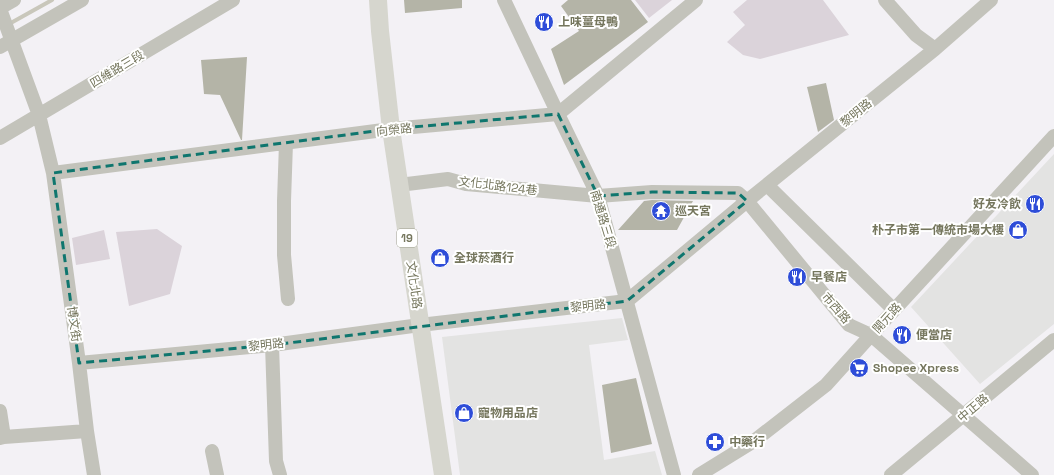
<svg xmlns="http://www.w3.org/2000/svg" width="1054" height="475" font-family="'Space Grotesk','Noto Sans TC',sans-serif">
<rect width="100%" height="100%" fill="#f3f1f5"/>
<!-- built -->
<path fill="#e3e3e2" d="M1054 154V324L980 384 911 307Z
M622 318 628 340 589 345 604 460 655 451 662 475H460L442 337Z"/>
<!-- green -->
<path fill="#dbd3da" d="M635 0H672L649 18Z
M747 0H823L849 35 760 59 743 55 727 42 745 25 733 12Z
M157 229 182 246 170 294 129 306 116 232Z
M104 230 110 259 76 265 72 238Z"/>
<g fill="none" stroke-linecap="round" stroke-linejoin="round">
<!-- stream -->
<path stroke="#c9c7bb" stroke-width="4" d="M9 24 52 0"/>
</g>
<!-- building -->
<path fill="#b4b4a7" d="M404 0H462V8L405 13Z
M568 0H631L648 22 564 85 551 49 579 31 561 6Z
M247 57 242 140H241L220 95 204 94 201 60Z
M826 83 834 120 818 132 807 87Z
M652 200 693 201 677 230H618L644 201Z
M636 378 652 444 611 453 602 385Z"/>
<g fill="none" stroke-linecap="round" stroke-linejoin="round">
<!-- minor -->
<path stroke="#c3c3bb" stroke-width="14" d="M504 0 558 114 598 196 674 475
M885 0 916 35 935 49
M0 8 14 0
M0 9 39 115 53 173 79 363 87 431 94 475
M0 47 82 0
M0 138 233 0
M286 143 284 201V255L288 299
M53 173 391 129 558 114 696 0
M399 185 448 179 466 184 598 196 652 192 738 193 747 201 849 325 871 335 1032 475
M767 185 894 310
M272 345 276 461 280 475
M79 363 272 345 420 325 627 301 747 201 935 49 991 0
M0 411 4 437
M0 438 4 437 87 431
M212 451 217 475
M699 475 754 441 826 385 871 335 1054 136
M891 475 1054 340"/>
<!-- major -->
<path stroke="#d6d6ce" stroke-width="18" d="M378 0 380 31 391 129 443 475"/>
</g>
<!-- marked area -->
<path fill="none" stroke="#0f766e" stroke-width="3" stroke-dasharray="8 5" stroke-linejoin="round" d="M558 114 598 196 652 192 738 193 747 201 627 301 272 345 79 363 53 173 391 129Z"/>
<!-- icons -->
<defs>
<g id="restaurant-disc" transform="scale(1)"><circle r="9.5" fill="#2e4dd8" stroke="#fff"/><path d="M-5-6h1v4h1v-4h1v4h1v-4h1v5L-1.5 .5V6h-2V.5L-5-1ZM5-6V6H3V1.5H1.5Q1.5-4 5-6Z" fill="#fff"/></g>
<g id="temple-disc" transform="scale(1)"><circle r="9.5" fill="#2e4dd8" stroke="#fff"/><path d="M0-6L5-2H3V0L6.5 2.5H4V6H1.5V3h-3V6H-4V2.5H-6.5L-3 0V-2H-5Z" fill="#fff"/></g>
<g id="shop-disc" transform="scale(1)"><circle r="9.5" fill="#2e4dd8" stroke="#fff"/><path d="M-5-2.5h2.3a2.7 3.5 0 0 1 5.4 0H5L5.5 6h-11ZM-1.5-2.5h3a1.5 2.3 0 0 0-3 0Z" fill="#fff"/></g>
<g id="supermarket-disc" transform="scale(1)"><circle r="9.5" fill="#2e4dd8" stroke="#fff"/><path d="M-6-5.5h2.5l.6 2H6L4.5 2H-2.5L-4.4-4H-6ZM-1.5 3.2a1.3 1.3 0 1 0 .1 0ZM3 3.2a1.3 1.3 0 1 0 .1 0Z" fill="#fff"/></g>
<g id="pharmacy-disc" transform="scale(1)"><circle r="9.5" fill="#2e4dd8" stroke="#fff"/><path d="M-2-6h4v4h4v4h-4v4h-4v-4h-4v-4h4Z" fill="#fff"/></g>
</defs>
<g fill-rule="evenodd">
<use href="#restaurant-disc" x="544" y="22"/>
<use href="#restaurant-disc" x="1035" y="204"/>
<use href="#temple-disc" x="661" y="211"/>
<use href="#shop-disc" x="1018" y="230"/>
<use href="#shop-disc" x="440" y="258"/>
<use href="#restaurant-disc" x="797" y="277"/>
<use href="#restaurant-disc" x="902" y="335"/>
<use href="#supermarket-disc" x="859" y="368"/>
<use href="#shop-disc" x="464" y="413"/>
<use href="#pharmacy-disc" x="715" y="442"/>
</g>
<g text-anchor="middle" stroke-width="4" stroke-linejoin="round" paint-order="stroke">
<!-- shield labels -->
<rect fill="#fff" stroke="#9e9f8e" stroke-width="1" x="397" y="229" width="20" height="18" rx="3"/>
<g font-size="11" font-weight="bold" fill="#75765d">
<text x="407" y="242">19</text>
</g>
<!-- poi labels -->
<g font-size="12" font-weight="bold" fill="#75765d" stroke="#fff" text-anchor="start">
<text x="558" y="26">上味薑母鴨</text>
<text x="1021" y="208" text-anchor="end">好友冷飲</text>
<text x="675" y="215">巡天宮</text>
<text x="1004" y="234" text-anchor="end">朴子市第一傳統市場大樓</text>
<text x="454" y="262">全球菸酒行</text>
<text x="811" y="281">早餐店</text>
<text x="916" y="339">便當店</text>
<text x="873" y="372">Shopee Xpress</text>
<text x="478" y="417">寵物用品店</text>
<text x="729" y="446">中藥行</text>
</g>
<!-- street labels -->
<g font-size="12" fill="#75765d" stroke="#fff">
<text transform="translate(117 69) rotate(-31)" y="4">四維路三段</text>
<text transform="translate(856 113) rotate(-39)" y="4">黎明路</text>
<text transform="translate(394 130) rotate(-6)" y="4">向榮路</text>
<text transform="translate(498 186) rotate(7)" y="4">文化北路124巷</text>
<text transform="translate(603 219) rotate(73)" y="4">南通路三段</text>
<text transform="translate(414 285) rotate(82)" y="4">文化北路</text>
<text transform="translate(588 306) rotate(-6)" y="4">黎明路</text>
<text transform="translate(836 308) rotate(49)" y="4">市西路</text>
<text transform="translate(887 318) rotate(-48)" y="4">開元路</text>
<text transform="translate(74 324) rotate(82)" y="4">博文街</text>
<text transform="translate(266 345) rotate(-6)" y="4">黎明路</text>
<text transform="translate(973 408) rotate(-40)" y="4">中正路</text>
</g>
</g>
</svg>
